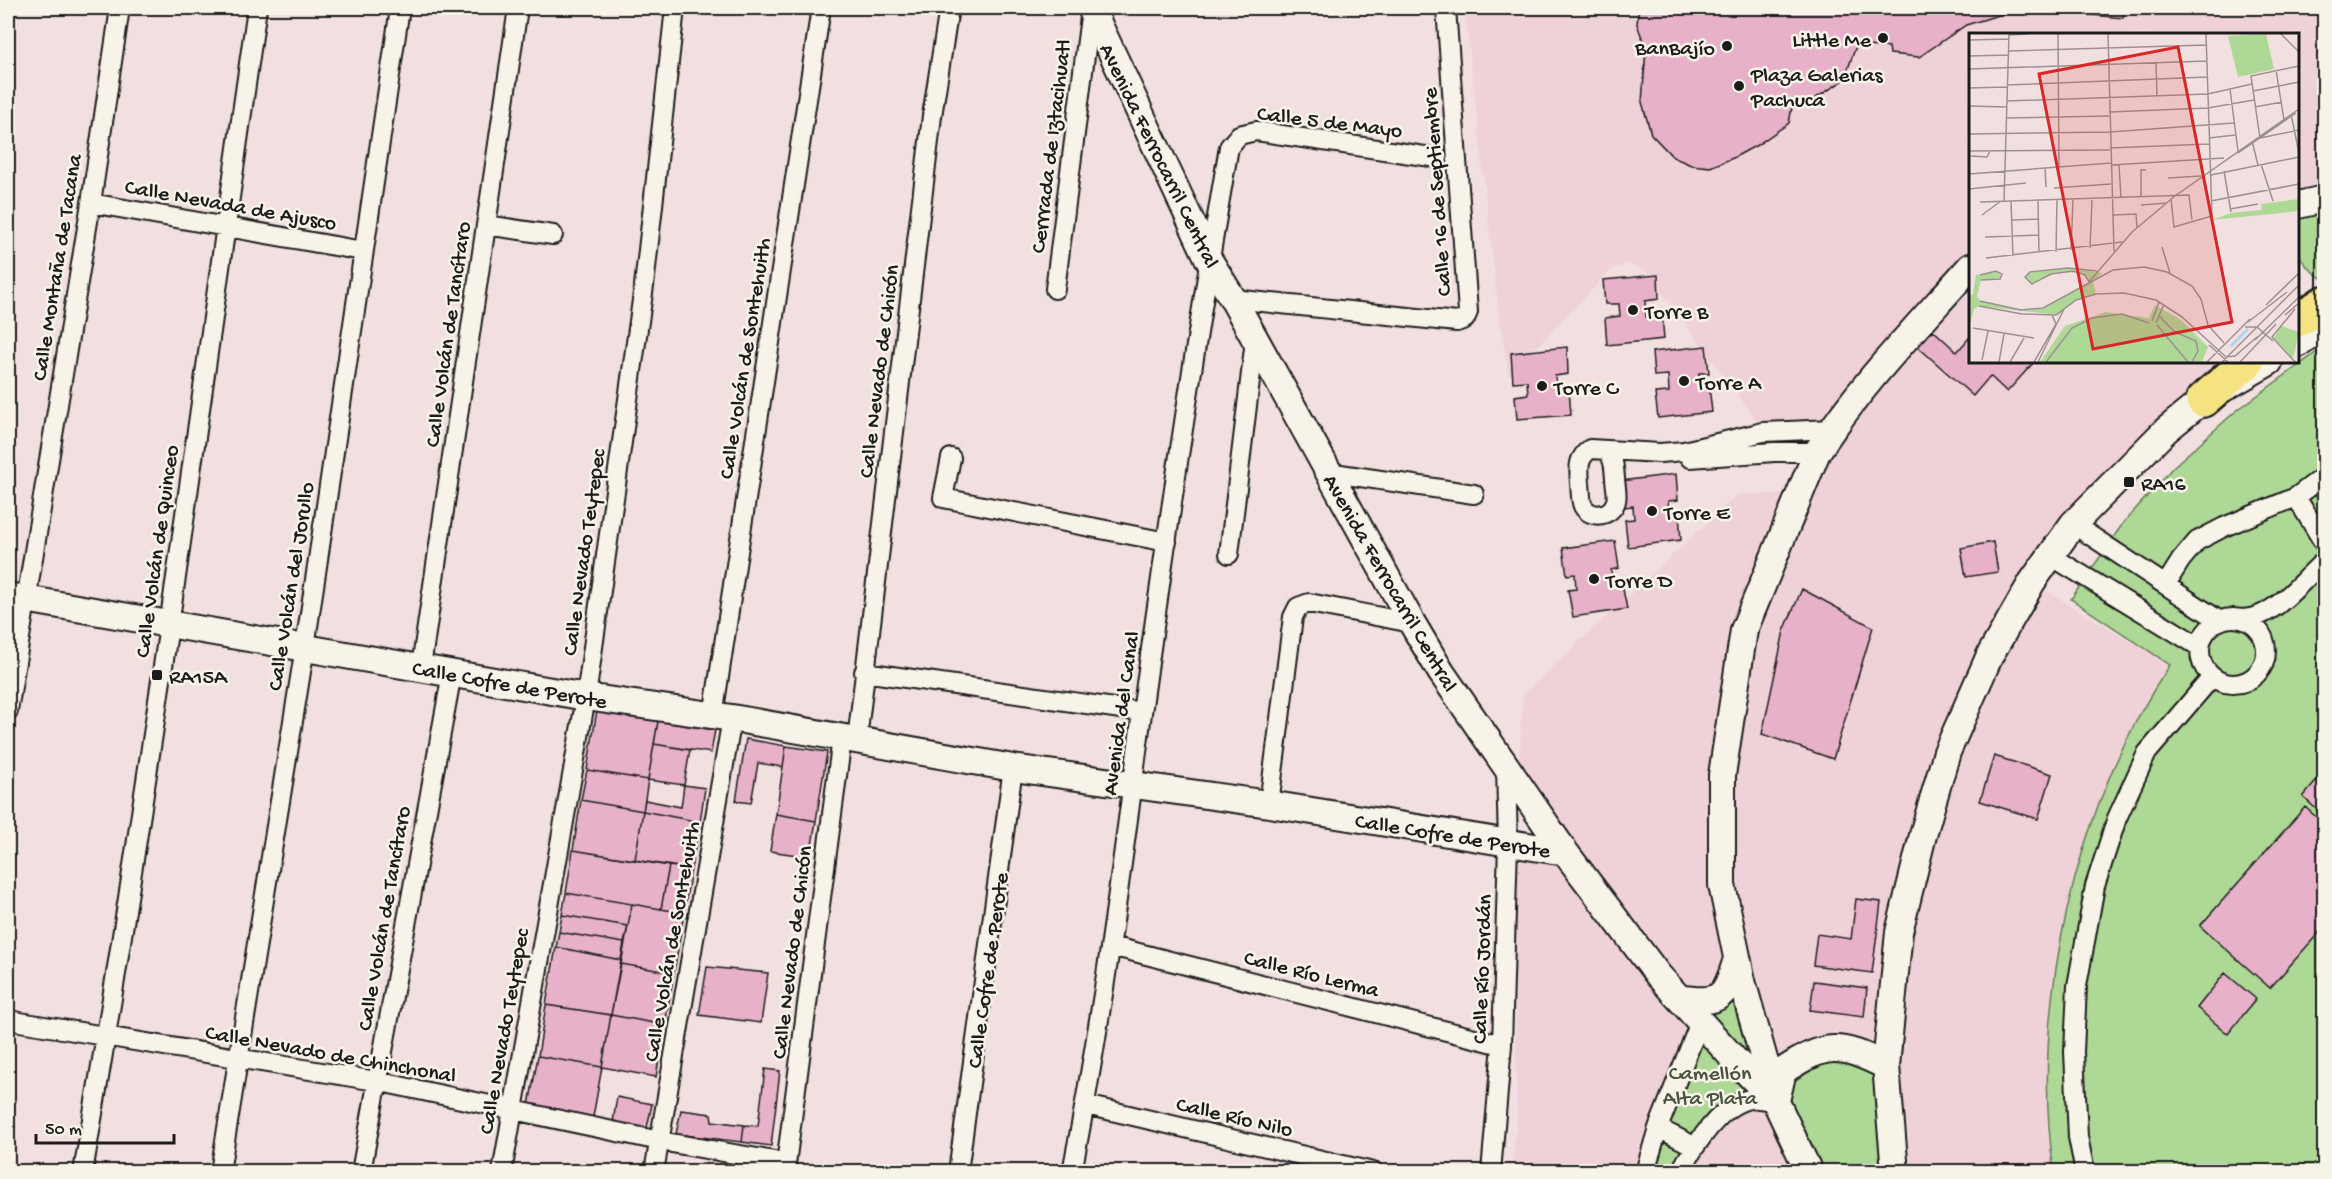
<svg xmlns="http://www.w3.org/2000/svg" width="2332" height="1179" font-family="'Gochi Hand',sans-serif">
<rect width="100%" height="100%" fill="#f2dfdf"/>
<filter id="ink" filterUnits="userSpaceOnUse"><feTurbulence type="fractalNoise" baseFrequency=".0167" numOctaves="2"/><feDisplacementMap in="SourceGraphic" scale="12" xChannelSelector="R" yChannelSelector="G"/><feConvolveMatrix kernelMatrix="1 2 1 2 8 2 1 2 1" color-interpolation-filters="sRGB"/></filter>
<g filter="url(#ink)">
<!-- built -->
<path fill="#efd1d8" d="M1465 8H2324V199L2298 205V34H1970V362H2244L2033 583 2170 665 2146 700 2103 791 2072 893 2050 1016 2047 1128 2054 1171H1512L1517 1119 1514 842 1562 850 1519 774 1523 694 1738 494 1798 495 1837 423 1758 422 1647 272 1627 263 1612 269 1509 376 1499 314Z"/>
<!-- green -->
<path fill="#aed895" stroke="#657a58" stroke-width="1.5" d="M2324 196V280C2289 258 2298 244 2298 207Z
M2324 347V1171L2054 1172C2029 1008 2076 802 2170 665L2071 599 2124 522 2174 466 2236 411Z
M1737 959 1776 1101 1808 1054 1886 1066 1895 1171H1809L1776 1103 1732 1107 1680 1171 1645 1172 1704 1000Z"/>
<!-- building -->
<path fill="#e7b1c9" stroke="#1c1c1c" stroke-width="1.5" d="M1639 8H2124L2123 18 2048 11H2012L1966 25 1919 57 1890 54 1889 47 1856 46 1844 80 1813 100 1793 102 1789 123 1757 145 1733 158 1710 167 1691 165 1673 157 1651 134 1642 102 1646 49 1637 24Z
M1658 275 1659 299 1645 301 1646 317 1662 315 1664 339 1607 345 1605 318 1620 316 1619 304H1605L1603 280Z
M1933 330 1957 352 1970 337V362H2034L2007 392 1990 376 1973 396 1918 347Z
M1706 346 1709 373H1699V386H1709L1712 412 1658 418 1655 393 1669 392 1668 375 1654 376 1652 352Z
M1567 347 1568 374 1555 376 1557 390 1569 389 1571 415 1517 419 1515 396 1528 394 1527 381 1513 382 1511 353Z
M1676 474 1678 500 1668 501 1670 515 1679 514 1681 540 1628 547 1625 520 1634 519 1633 506 1624 507 1621 481Z
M1615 541 1619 568 1611 570 1613 585 1622 584 1627 609 1573 617 1568 590 1576 589 1575 574 1567 575 1563 548Z
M1993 542 1998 572 1966 577 1961 548Z
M1802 589 1873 627 1833 759 1762 734 1784 631Z
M597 710 658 721 648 780 587 770Z
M658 721 715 730 711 753 654 744Z
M746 739 786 746 783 767 758 763 751 803 736 801Z
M654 744 690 750 684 785 648 780Z
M786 746 827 752 816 821 776 814Z
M1994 756 2052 774 2038 819 1980 801Z
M587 770 648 780 643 811 581 800Z
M2324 772V816L2303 797Z
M684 785 705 788 700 822 643 811 645 800 681 807Z
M581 800 643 811 635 860 573 850Z
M2305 807 2324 824V927L2270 988 2200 926Z
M643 811 700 822 691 869 635 860Z
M776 814 816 821 810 857 770 851Z
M573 850 669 866 661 909 566 893Z
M669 866 691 869 684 913 661 909Z
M566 893 632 904 628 926 562 915Z
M1856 899 1881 902 1872 973 1813 965 1817 934 1851 939Z
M632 904 684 913 674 973 621 964Z
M562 915 628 926 624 943 559 932Z
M559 932 624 943 621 960 556 947Z
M556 947 621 960 611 1015 546 1005Z
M621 964 674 973 665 1025 611 1015Z
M707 967 768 973 761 1023 699 1015Z
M2225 973 2256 999 2228 1034 2197 1008Z
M1814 981 1867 988 1864 1017 1810 1010Z
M546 1005 611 1015 602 1067 538 1056Z
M611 1015 665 1025 656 1077 602 1067Z
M538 1056 602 1067 593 1117 529 1105Z
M765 1069 780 1071 771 1146 742 1142 744 1125 758 1126Z
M617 1097 652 1104 647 1128 613 1122Z
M681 1110 711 1114 712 1121 744 1125 742 1142 676 1134Z"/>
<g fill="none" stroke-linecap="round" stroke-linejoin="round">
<!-- street casing -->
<g stroke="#1c1c1c" stroke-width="22">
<path id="street" d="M91 203 363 251
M486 225 553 235
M1055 289 1091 9
M1233 299 1457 322 1465 319 1468 312 1446 8
M1608 452C1614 460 1614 467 1615 478 1615 485 1618 494 1616 501 1612 516 1591 520 1583 506 1580 499 1581 490 1580 483 1579 468 1577 459 1590 449L1660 453 1684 451 1763 432 1832 429
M951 458 943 498 1167 542
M1690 458 1774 452H1817
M1327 472 1474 494
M2296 497 2324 543
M2073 524 2220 621
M1229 554 1255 340
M2051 556 2200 647
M2166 584 2181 560 2197 541 2224 527 2296 497 2324 476
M2200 651a33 33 0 1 1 66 0a33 33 0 1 1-66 0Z
M2242 619C2274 619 2301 581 2324 561
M421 667 518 8
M864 672 1142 712
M8 711 91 203 120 8
M713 716 821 8
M857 740 932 116 949 8
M1269 804 1293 617 1298 607 1309 603 1412 623
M1111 946 1502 1045
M8 1020 376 1081 660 1141 786 1163
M1086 1105 1373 1172
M1658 1128 1694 1146
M83 1172C150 785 201 396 257 8
M220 1172 305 647 400 8
M361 1172 452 673
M502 1172 586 697 644 286 675 8
M654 1172 732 718
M785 1172 842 738
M958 1172 1013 768
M1072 1172C1102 1020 1122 867 1142 713 1168 524 1196 335 1229 147L1239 135 1256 131 1438 158
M1491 1172 1502 1045 1508 844 1506 767
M1645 1172 1658 1128 1700 1022
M1680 1172C1693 1148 1722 1101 1752 1099 1760 1098 1769 1101 1776 1102
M2085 1172 2078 1137 2074 1052 2077 986 2095 886 2117 818 2147 753 2212 677"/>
</g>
<!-- secondary casing -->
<g stroke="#1c1c1c" stroke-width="30">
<path id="secondary" d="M1091 8 1209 260 1233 299 1412 623 1441 672 1565 852 1658 975 1734 1059 1776 1102
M2298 205 2324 199
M2298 344 2324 328
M8 596 586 697 732 718 1013 768 1269 804 1565 852
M1679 998C1722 1005 1725 997 1737 959
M1776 1101 1783 1071C1827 1042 1839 1043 1886 1066
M1809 1172 1776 1102 1742 981 1722 885V775L1744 630 1817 452C1860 385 1917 327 1970 267
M1895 1172 1886 1066 1899 932 1924 831 1947 752 1990 655 2032 582 2073 524 2165 431 2203 400 2269 362"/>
</g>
<!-- highway casing -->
<g stroke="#1c1c1c" stroke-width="38">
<path id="highway" d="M2298 320 2324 303
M2203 400 2247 362"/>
</g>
<!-- street -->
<use href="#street" stroke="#f7f3e8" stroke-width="18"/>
<!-- secondary -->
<use href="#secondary" stroke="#f7f3e8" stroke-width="26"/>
<!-- highway -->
<use href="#highway" stroke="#f5e382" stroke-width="33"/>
</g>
</g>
<!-- markers -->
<g fill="#1c1c1c" stroke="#f7f3e8" stroke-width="2">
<circle cx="1883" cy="38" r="6"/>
<circle cx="1727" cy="46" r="6"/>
<circle cx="1739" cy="86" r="6"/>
<circle cx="1633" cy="310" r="6"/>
<circle cx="1684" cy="381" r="6"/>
<circle cx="1542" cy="386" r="6"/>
<rect x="2123" y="476" width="12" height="12" rx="3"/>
<circle cx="1652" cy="511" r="6"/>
<circle cx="1594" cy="579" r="6"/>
<rect x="151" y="669" width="12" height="12" rx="3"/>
</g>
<g text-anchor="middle" stroke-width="5" stroke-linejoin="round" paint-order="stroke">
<!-- poi labels -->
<g font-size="22" fill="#1c1c1c" stroke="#f7f3e8" text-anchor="start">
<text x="1871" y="46" text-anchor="end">Little Me</text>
<text x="1715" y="54" text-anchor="end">BanBajío</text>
<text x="1751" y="81">Plaza Galerias<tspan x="1751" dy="25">Pachuca</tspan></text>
<text x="1645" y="318">Torre B</text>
<text x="1696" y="389">Torre A</text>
<text x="1554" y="394">Torre C</text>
<text x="2141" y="490">RA16</text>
<text x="1664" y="519">Torre E</text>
<text x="1606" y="587">Torre D</text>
<text x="169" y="683">RA15A</text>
</g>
<!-- street labels -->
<g font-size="22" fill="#1c1c1c" stroke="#f7f3e8">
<text transform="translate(1330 120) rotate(7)" y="8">Calle 5 de Mayo</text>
<text transform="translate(1049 146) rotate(-83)" y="8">Cerrrada de Iztacihuatl</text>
<text transform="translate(1161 155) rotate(64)" y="8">Avenida Ferrocarril Central</text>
<text transform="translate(1435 192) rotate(-94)" y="8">Calle 16 de Septiembre</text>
<text transform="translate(231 203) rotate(10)" y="8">Calle Nevada de Ajusco</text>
<text transform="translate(55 267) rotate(-81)" y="8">Calle Montaña de Tacana</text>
<text transform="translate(446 334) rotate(-82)" y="8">Calle Volcán de Tancítaro</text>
<text transform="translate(743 358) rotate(-81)" y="8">Calle Volcán de Sontehuith</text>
<text transform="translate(877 371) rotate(-83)" y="8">Calle Nevado de Chicón</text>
<text transform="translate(155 551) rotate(-82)" y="8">Calle Volcán de Quinceo</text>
<text transform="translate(582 552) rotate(-82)" y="8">Calle Nevado Teytepec</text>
<text transform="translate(1392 582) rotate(60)" y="8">Avenida Ferrocarril Central</text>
<text transform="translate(289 586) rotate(-81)" y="8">Calle Volcán del Jorullo</text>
<text transform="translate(510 683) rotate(10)" y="8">Calle Cofre de Perote</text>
<text transform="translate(1119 713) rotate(-82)" y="8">Avenida del Canal</text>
<text transform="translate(1453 834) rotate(9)" y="8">Calle Cofre de Perote</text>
<text transform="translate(382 918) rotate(-80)" y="8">Calle Volcán de Tancítaro</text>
<text transform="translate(670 941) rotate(-80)" y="8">Calle Volcán de Sontehuith</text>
<text transform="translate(790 952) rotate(-83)" y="8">Calle Nevado de Chicón</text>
<text transform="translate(1480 969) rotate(-88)" y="8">Calle Río Jordán</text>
<text transform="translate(986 970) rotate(-82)" y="8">Calle Cofre de Perote</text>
<text transform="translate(1312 972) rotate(14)" y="8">Calle Río Lerma</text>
<text transform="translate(502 1031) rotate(-80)" y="8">Calle Nevado Teytepec</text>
<text transform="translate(331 1052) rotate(10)" y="8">Calle Nevado de Chinchonal</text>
<text transform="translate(1235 1115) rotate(13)" y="8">Calle Río Nilo</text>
</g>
<!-- park labels -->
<g font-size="22" fill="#485440" stroke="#f7f3e8">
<text x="1710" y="1079">Camellón<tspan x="1710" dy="25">Alta Plata</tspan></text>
</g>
</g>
<!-- overview -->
<g transform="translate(1969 33)">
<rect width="330" height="330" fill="#f2dfdf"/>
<path d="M297 1 305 36 269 44 259 3ZM330 166V178L243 187 262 180 293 177 292 171ZM99 235 133 240 124 249 127 261 107 267 89 282 10 273 5 276 0 294V263L4 261 7 242 29 238 32 245 12 247 8 263 11 268 52 277 74 275 120 249 113 240 89 239 63 251 56 244 58 240ZM186 272 212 287 239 314 233 329H71L96 293 137 279 180 285ZM312 293 330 299 324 326 330 329H327L305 305Z" fill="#aed895"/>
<path fill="none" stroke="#afd2f7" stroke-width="3" d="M262 313 279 296"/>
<path fill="none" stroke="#9c9191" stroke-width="1.5" d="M89 1 90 134M139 1 145 218M312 1 330 19M40 2 59 1M0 7 40 6M40 18 237 12M0 23 39 22M187 30 188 63M330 33 282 43 291 105 330 97M0 36 238 28M307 37 315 87M38 52 238 44M0 55 38 54M261 56 269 118M284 58 330 49M38 68 239 61 283 51M0 73 38 74M286 74 313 69M140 79 239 75 285 67M322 81 330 120M37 85 140 83M0 101 141 99 265 90M240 105 266 102M283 108 289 132M141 115 240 111M0 118 141 117M269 120 327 80M2 123 18 124 21 118M292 131 304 168M142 132 255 125M150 132 152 165M76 134 77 154M255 138 262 179M0 141 142 130M242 142 330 124M199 145 232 143M85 155 142 151M0 156 57 150M172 164V137H177M202 166 205 194 243 183 237 1M35 168 40 1M42 168 44 223M69 168 70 220M242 168 330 151M11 169 220 162 223 187M172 172 198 170M261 176 289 171M13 182 32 168M144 182 167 181 168 195M43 187 69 186M16 204 69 202M193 214 201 240M121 215 123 167M102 217 104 167M87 219 88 167M17 225 153 209M128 238 99 235 61 239 56 244 63 251 82 241 104 238 116 242 120 249 163 199 206 163 330 76M11 242 27 238 33 241 31 246 12 247M11 268 52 277 74 275 144 237 175 234 198 239 223 253 232 266 239 292 255 310M297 272 330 240M10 273 53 281 87 282 107 267 127 261 155 260 187 267 213 284M326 276 303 304 326 329M316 282 330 270M190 283 206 299 227 308 229 318 223 329M212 283 257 324 266 323 288 304M183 288 190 269M279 289 318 259M187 290 195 271M188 292 219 329M276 294H288L304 308M4 295 65 305M286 307 330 264M240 312 259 329M13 327 19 298M30 329 35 301M41 329 55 305M65 329 87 291 83 282M69 329 95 276M77 329 103 295 123 285 153 281 180 290M238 329 281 286M253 329 330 252M271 329 307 291"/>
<path fill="#d62828" fill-opacity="0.15" stroke="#d62828" stroke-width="3" d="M209 14 263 289 124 316 70 41Z"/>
<rect width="330" height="330" fill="none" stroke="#1c1c1c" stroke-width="3"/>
</g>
<!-- margin -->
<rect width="2332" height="1179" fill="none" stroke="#f7f3e8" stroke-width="30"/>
<rect x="15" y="15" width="2302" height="1149" fill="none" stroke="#1c1c1c" stroke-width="2" filter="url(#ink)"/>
<!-- scale -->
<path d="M36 1134v9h138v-9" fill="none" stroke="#1c1c1c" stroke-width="3"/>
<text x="45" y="1134" font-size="18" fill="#1c1c1c" stroke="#f7f3e8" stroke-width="4.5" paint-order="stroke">50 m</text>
</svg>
